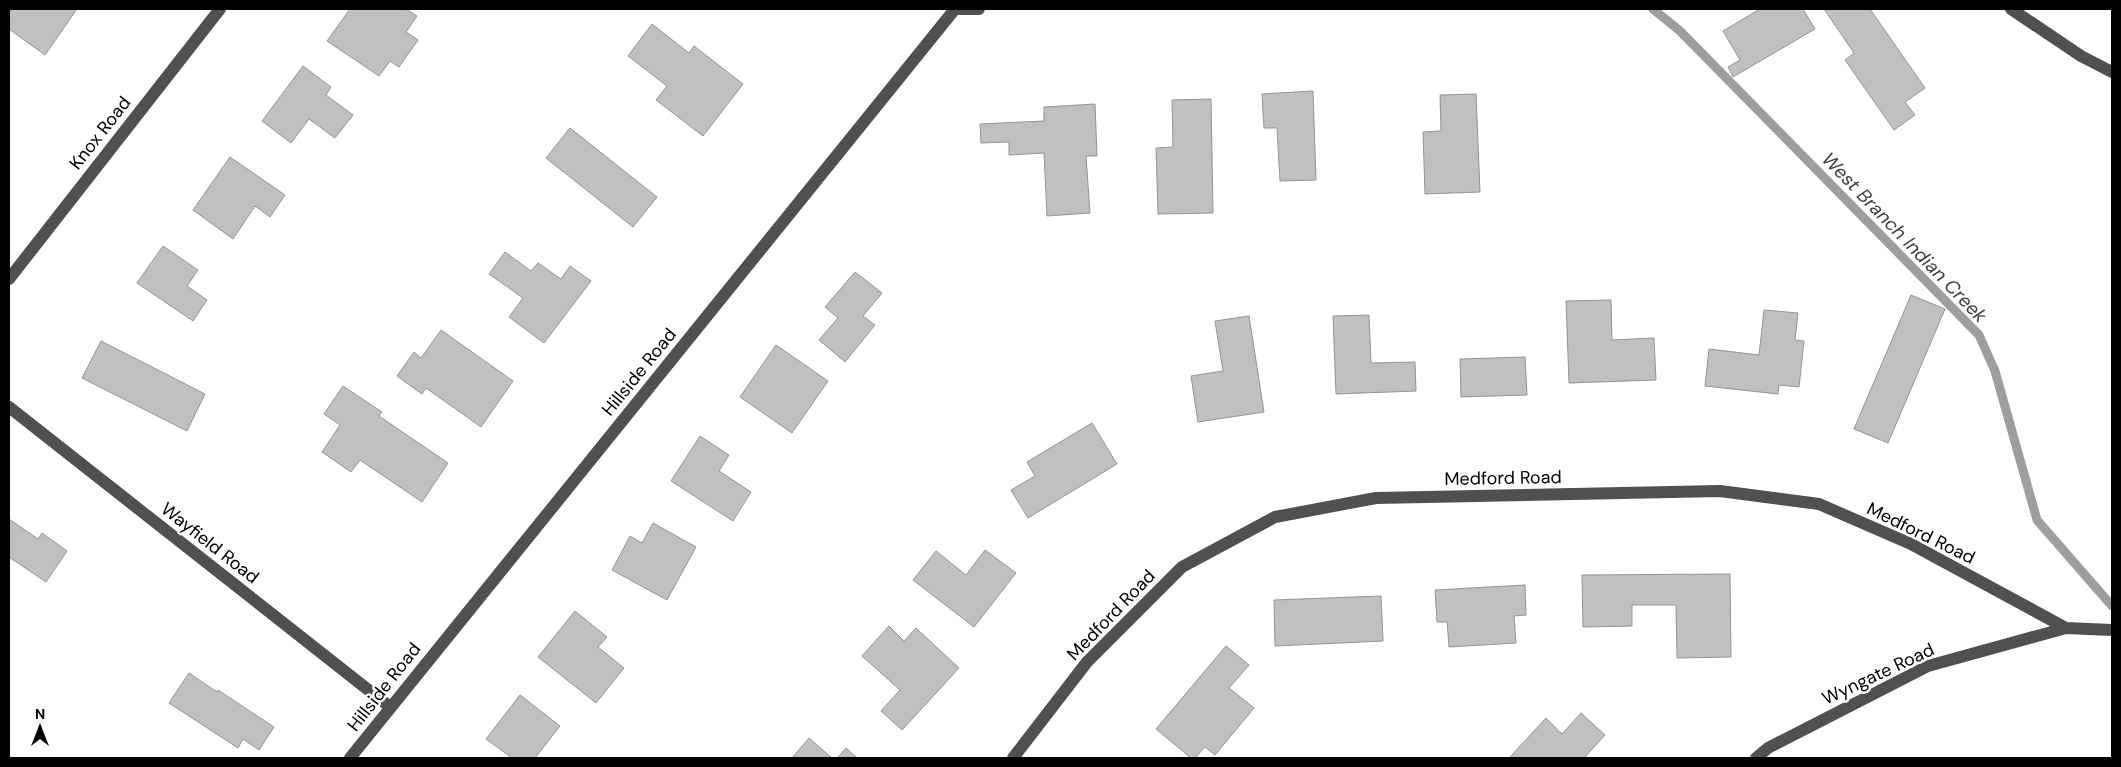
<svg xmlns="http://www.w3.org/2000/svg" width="2121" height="767" font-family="'DM Sans',sans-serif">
<rect width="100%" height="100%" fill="#fff"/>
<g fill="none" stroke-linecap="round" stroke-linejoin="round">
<!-- stream -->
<path stroke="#9e9e9e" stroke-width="9" d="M1653 9 1680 31 1979 335 1995 371 2037 520 2112 606"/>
</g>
<!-- building -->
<path fill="#c0c0c0" stroke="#949494" d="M9 9H77L45 55 9 29Z
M350 9H406L417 16 406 32 418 40 399 67 390 61 379 76 327 41Z
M1760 9H1803L1815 29 1733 77 1728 67 1740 60 1723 31Z
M1824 9H1870L1925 88 1905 102 1915 115 1894 130 1845 60 1854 53Z
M652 24 689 53 694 46 743 84 703 136 656 100 667 86 628 56Z
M303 66 331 87 326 95 353 115 335 138 309 119 291 143 262 121Z
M1313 91 1316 180 1280 181 1277 128H1264L1262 94Z
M1476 94 1480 192 1425 194 1423 132 1441 131 1440 95Z
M1211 99 1213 213 1158 214 1156 148 1173 147 1172 100Z
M1095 104 1097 156H1086L1090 213 1047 216 1044 153 1009 155V142L981 143 980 124 1044 121V107Z
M570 128 657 197 633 227 546 158Z
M230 157 285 195 270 217 255 206 233 239 193 210Z
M163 246 198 270 187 286 207 300 193 321 137 283Z
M505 252 531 271 538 263 561 279 570 266 591 281 544 343 509 317 523 298 489 274Z
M855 272 882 293 863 316 875 325 845 362 819 340 838 318 825 307Z
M1911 295 1945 309 1888 443 1854 429Z
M1611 300 1612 340 1654 338 1656 380 1569 383 1566 301Z
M1764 310 1798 313 1795 340 1804 341 1799 387 1779 385 1778 394 1705 386 1709 349 1759 355Z
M1369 315 1371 363 1415 362 1416 391 1336 394 1333 316Z
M1249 316 1264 412 1198 422 1191 376 1223 371 1215 321Z
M441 330 513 381 481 427 426 388 422 394 397 376 414 352 421 358Z
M101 341 205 394 187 431 82 378Z
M776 345 828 381 792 433 740 397Z
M1525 357 1527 395 1461 397 1460 359Z
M343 386 382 412 379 416 448 463 422 502 360 460 351 472 322 452 340 425 324 414Z
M1092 423 1117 464 1028 518 1011 490 1035 476 1027 462Z
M700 436 729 455 719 471 751 492 733 521 671 481Z
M9 519 38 539 42 533 67 551 46 582 9 557Z
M653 523 696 547 667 600 612 570 630 536 642 543Z
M985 550 1016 573 974 627 913 580 936 551 966 575Z
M1730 574 1731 657 1677 658 1676 605H1632V626L1583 627 1582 575Z
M1525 585 1526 615 1514 616 1516 643 1449 647 1447 622H1437L1435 590Z
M1381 596 1383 641 1275 646 1274 600Z
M575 611 607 637 598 647 624 668 596 703 538 657Z
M889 626 904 641 916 628 959 668 902 730 881 711 900 690 862 656Z
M1226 646 1249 665 1229 688 1254 708 1215 755 1205 747 1195 758H1191L1156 729Z
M189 673 217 692 218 690 274 727 259 750 243 739 238 748 169 703Z
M520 695 560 726 535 758H512L486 739Z
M1581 713 1605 735 1584 758H1509L1546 718 1562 734Z
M809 738 832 758H792Z
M846 748 857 758H837Z"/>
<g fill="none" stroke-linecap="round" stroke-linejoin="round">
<!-- minor -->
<path stroke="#505050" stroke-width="12" d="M955 9H979
M2011 9 2081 56 2112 72
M9 279 220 9
M9 407 390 707
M350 758 955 9
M1013 758 1087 662 1182 567 1275 517 1376 498 1720 491 1819 504 1911 544 2066 628
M1756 758 1768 748 1928 666 2066 628 2112 630"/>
</g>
<g text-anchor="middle" stroke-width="5" stroke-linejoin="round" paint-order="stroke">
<!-- street labels -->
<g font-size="18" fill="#000" stroke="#fff">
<text transform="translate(100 133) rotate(-52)" y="6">Knox Road</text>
<text transform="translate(639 372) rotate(-51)" y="6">Hillside Road</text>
<text transform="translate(1503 478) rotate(-1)" y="6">Medford Road</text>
<text transform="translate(1921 533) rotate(26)" y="6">Medford Road</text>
<text transform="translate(210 543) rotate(38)" y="6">Wayfield Road</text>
<text transform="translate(1111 615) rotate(-46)" y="6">Medford Road</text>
<text transform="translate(1878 674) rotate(-25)" y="6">Wyngate Road</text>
<text transform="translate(384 687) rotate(-52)" y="6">Hillside Road</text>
</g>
<!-- water labels -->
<g font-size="19" font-style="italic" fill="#3f3f3f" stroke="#fff">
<text transform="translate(1905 237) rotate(46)" y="7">West Branch Indian Creek</text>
</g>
</g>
<!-- border -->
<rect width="2121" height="767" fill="none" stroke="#000000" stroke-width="20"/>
<!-- north arrow -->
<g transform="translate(40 727)" stroke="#ffffff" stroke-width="4" paint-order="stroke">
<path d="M0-4L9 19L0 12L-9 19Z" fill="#000000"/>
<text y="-8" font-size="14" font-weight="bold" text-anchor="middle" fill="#000000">N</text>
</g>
</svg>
